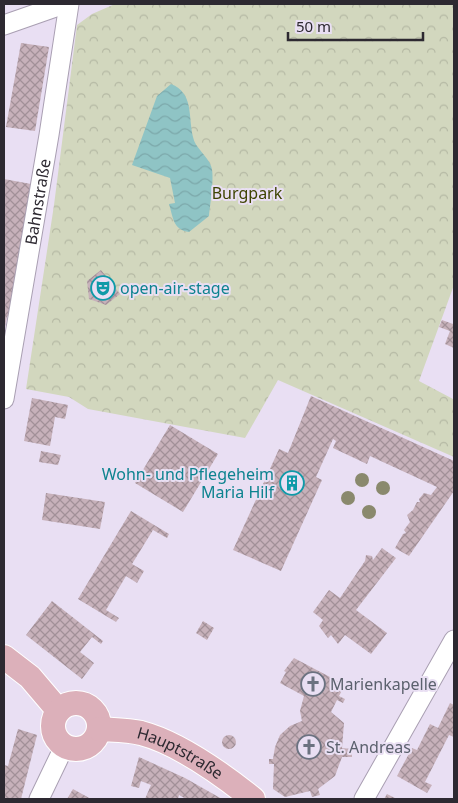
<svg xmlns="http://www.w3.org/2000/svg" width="458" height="803" font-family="'Noto Sans',sans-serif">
<defs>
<pattern id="park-crowns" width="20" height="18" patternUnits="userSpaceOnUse" patternTransform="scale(1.25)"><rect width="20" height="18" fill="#d2d7be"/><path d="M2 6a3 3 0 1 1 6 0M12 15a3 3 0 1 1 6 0" fill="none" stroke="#b5b9a4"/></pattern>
<pattern id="water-waves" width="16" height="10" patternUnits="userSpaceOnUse" patternTransform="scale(1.25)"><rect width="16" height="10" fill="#8fc4c5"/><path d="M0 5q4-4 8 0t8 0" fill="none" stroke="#7ca8aa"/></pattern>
<pattern id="building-cross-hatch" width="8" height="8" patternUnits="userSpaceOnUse" patternTransform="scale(1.25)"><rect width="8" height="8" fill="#c7b1ba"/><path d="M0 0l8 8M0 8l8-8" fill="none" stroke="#a29098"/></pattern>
</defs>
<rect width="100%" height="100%" fill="#e9dff3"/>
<!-- park -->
<path fill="url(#park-crowns)" d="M115 4H454V285L419 381 453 399 454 457 278 380 245 438 88 409 69 397 26 389 54 205 77 25 92 14Z"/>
<!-- water -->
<path fill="url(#water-waves)" d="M171 84C194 93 188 116 193 137 195 148 207 155 211 166 215 175 210 205 209 216L189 232C173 230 173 217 169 204L175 203 170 178 132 165 157 96Z"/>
<!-- building -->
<path fill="url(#building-cross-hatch)" d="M21 43 49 47 35 131 6 127Z
M4 179 31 184 9 317 7 316 5 327Z
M101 270 120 294 106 305 89 299 87 281Z
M442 320 453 324 454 321V348L445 344 450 331 439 327Z
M311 396 454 461V491L409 556 395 548 403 534 406 533 404 530 410 522 407 515 413 510 417 502H420L419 499 424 493 431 495 437 487 370 456 367 464 333 448 336 441 333 439 316 477 322 480 281 571 233 550 279 449 288 453Z
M32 398 68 405 65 419 55 417 50 446 24 441Z
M170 425 218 454 183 512 135 483Z
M41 451 61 455 58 465 39 462Z
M46 493 105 502 100 529 42 520Z
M131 511 169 534 167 538 153 530 132 564 144 571 137 583 126 576 106 610 119 618 116 622 78 599Z
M382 548 396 558 356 610 387 633 371 654 345 635 338 644 331 635 328 638 319 626 323 620 313 612 329 590 340 598 365 561 366 555 372 556 373 560Z
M52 601 103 641 101 644 92 637 80 652 94 663 82 679 26 635Z
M203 621 214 628 207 640 196 633Z
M294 658 345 685 339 696 345 699 343 703 337 700 331 712 344 723 342 748 352 749V757H342L335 776 318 789 320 795 312 797 310 791 285 797 273 789 274 764H269V759H273L275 747 280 735 290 726 302 721 300 711 304 696 280 683 286 672 284 671Z
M450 703 454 705V737L449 735 425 782 432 785 427 793 397 776 412 748 417 750 430 724 438 728Z
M18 729 37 735 21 799H4V765L8 766Z
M222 742a7 7 0 1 1 14 0a7 7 0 1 1-14 0Z
M139 757 185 778 222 799H186L179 795 178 799H145L151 785 141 781 139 788 131 786Z
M73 789 91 799H67Z
M387 794 397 799H384Z"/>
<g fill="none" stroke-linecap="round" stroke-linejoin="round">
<!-- minor casing -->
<g stroke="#a99fb2" stroke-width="21">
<g id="minor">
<path d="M4 25 64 4"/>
<path id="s1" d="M4 399 49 135 69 4"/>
<path d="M39 799 64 747"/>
<path d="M364 799 454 640"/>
</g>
</g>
<!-- major casing -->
<g stroke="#fff" stroke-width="26">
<g id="major">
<path d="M4 657 30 677 58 710"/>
<circle cx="76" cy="726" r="23"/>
<path id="s2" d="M99 729C113 730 128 730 141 733 179 743 223 775 253 799"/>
</g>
</g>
<!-- minor -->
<use href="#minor" stroke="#fff" stroke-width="19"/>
<!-- major -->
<use href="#major" stroke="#dcb0ba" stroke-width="24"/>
</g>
<!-- trees -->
<g fill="#8a896d">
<circle cx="362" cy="480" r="7"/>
<circle cx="383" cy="488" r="7"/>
<circle cx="348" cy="498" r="7"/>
<circle cx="369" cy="512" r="7"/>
</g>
<!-- icons -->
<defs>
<g id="theatre-ring" transform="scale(1.25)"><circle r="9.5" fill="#e9dff3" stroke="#0f9aa8" stroke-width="1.5"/><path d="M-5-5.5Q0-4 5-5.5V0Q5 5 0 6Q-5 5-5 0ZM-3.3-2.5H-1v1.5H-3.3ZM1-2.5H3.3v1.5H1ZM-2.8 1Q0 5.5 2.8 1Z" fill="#0f9aa8"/></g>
<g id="building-ring" transform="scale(1.25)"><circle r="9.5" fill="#e9dff3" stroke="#0f9aa8" stroke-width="1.5"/><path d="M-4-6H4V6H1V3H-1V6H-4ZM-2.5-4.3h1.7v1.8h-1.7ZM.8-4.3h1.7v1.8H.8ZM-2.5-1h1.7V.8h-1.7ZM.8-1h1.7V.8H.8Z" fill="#0f9aa8"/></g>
<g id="church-ring" transform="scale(1.25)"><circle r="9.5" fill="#e9dff3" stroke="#6b7280" stroke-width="1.5"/><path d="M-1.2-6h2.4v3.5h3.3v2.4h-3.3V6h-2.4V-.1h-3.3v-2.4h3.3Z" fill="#6b7280"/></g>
</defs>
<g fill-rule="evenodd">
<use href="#theatre-ring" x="103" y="288"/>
<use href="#building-ring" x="292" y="483"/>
<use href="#church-ring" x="313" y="684"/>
<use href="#church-ring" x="309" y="747"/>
</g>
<g text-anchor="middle" stroke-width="4" stroke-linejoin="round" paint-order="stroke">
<!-- park labels -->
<g font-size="16" fill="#3d4300" stroke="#e9dff3">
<text x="247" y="199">Burgpark</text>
</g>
<!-- street labels -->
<g font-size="16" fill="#2d2931" stroke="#e9dff3">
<text dy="6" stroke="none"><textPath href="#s1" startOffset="200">Bahnstraße</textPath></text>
<text dy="6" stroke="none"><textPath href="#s2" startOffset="86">Hauptstraße</textPath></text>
</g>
<!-- culture labels -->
<g font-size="16" fill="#0d838f" stroke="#e9dff3" text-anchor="start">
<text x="120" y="294">open-air-stage</text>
<text x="274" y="480" text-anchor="end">Wohn- und Pflegeheim<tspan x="274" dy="18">Maria Hilf</tspan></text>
</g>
<!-- worship labels -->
<g font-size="16" fill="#5b616d" stroke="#e9dff3" text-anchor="start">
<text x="330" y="690">Marienkapelle</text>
<text x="326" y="753">St. Andreas</text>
</g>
</g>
<!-- border -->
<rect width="458" height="803" fill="none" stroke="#2d2931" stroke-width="10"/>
<!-- scale -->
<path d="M288 32v8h135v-8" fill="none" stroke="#2d2931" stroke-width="2.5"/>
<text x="296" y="32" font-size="15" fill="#2d2931" stroke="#e9dff3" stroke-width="4" paint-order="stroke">50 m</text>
</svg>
